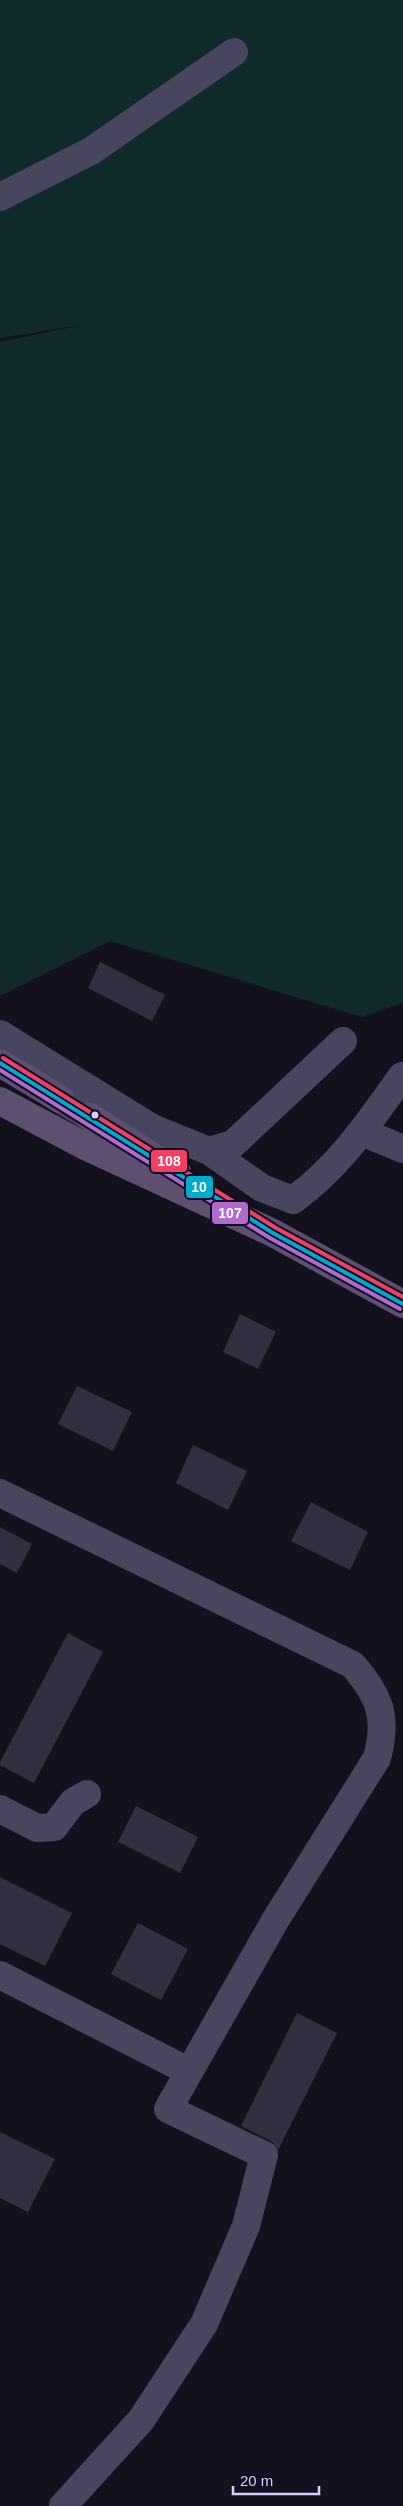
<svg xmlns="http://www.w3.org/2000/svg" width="403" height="2506" font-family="Helvetica,sans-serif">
<rect width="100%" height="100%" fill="#14111e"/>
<!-- green -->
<path fill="#10292b" d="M0 0H403V1003L362 1017 110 941 0 996V342L81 325 0 338Z"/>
<!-- building -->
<path fill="#322f40" d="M100 962 165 995 152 1021 88 988Z
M240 1314 276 1332 258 1369 223 1352Z
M77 1386 132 1412 113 1451 58 1424Z
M193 1445 247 1471 228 1510 176 1483Z
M311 1502 368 1532 350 1570 291 1541Z
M0 1527 32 1544 17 1573 0 1564Z
M68 1633 103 1652 34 1783 0 1765V1762Z
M136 1806 198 1837 180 1873 118 1842Z
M0 1877 72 1913 45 1966 0 1944Z
M138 1923 188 1949 161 2000 111 1974Z
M297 2013 337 2033 278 2150 271 2141 241 2126Z
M0 2132 55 2159 28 2212 0 2198Z"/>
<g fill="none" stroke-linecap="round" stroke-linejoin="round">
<!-- minor -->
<path stroke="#48465f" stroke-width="28" d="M0 197 91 151 234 52
M0 1034 152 1128 209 1151 233 1144 343 1041
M60 1099 90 1117
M362 1132 403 1149
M209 1151 262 1188 293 1200C339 1167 369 1122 402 1076
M0 1493 353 1665C380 1697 388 1717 377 1758L276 1919 168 2109 264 2155 246 2226 204 2324 141 2420 63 2506
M0 1809 37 1828 54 1827 73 1802 87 1794
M0 1975 188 2071"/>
<!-- major -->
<path stroke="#5d4f70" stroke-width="28" d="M0 1063 60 1099
M0 1101 83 1145 273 1233 403 1304
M90 1117 177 1172"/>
<!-- bus-1 casing -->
<g stroke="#110c23" stroke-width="8">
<path id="bus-1" d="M0 1063 273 1233 403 1304"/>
</g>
<!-- bus-2 casing -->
<g stroke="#110c23" stroke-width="8">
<path id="bus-2" d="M0 1070 270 1238 400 1309"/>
</g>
<!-- bus-3 casing -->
<g stroke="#110c23" stroke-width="8">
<path id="bus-3" d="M3 1058 276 1228 403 1297"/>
</g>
<!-- bus-1 -->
<use href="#bus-1" stroke="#00a9ce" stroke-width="4"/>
<!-- bus-2 -->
<use href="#bus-2" stroke="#b06ccc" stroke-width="4"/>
<!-- bus-3 -->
<use href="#bus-3" stroke="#f24062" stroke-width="4"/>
</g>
<!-- markers -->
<circle fill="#d5ceff" stroke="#110c23" stroke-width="2" cx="95" cy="1115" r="4.5"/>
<g stroke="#110c23" stroke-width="2">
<rect x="150" y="1149" width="38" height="24" rx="5" fill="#f24062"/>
<rect x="185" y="1175" width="29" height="24" rx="5" fill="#00a9ce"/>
<rect x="211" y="1201" width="38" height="24" rx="5" fill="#b06ccc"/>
</g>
<g font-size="14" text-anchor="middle" font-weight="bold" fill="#fff">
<text x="169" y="1166">108</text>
<text x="199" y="1192">10</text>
<text x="230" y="1218">107</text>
</g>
<!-- scale -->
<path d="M233 2486v8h86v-8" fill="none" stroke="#d5ceff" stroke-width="2.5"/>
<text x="240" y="2486" font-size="15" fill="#d5ceff" stroke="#110c23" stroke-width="4" paint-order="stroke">20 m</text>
</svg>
